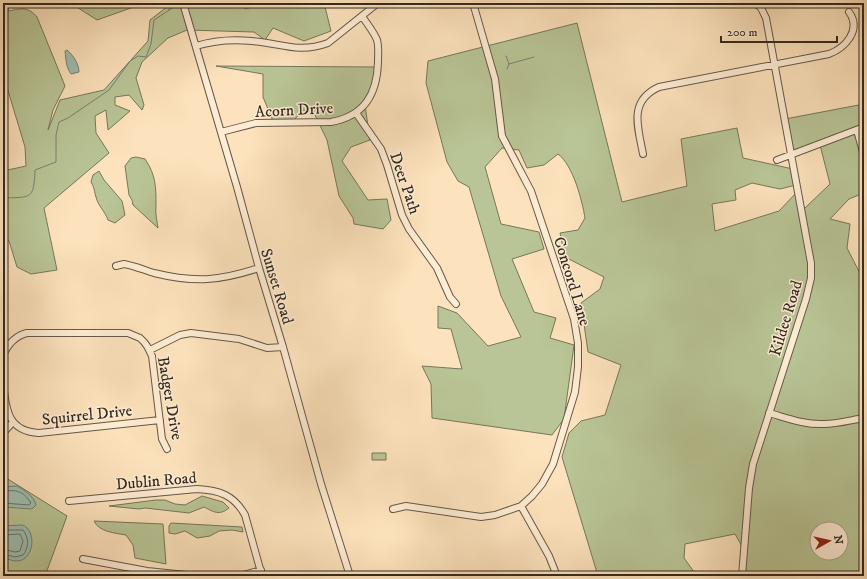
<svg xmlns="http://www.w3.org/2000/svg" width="867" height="579" font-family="'IM FELL DW Pica',serif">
<rect width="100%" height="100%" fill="#fde3bd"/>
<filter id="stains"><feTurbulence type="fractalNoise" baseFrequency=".005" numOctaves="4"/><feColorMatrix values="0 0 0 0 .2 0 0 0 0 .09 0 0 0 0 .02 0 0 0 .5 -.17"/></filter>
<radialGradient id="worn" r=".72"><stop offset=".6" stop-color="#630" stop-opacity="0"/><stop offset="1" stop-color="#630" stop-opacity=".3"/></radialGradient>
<!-- green -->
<path fill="#b9c596" stroke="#76775b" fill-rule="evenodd" d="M3 3H6L9 11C21 8 29 7 37 17L65 86 53 110 48 130 60 100 104 90 148 41 150 20 172 3H324L331 31 304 41 273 28 265 40 254 32 187 30 168 38 142 62 136 78 144 105 142 110 129 95 115 97V105L130 111 108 130 106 110 95 116 96 133 109 153 44 208 57 270 31 274 17 267 9 241 3 238V171L26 166 25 147 3 74Z
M74 3H142V4L97 20 75 6Z
M577 23 622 202 687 186 681 139 737 128 743 158 793 169 796 185 780 189 752 183 735 190 736 200 712 204 715 231 779 211 797 192 800 209 805 208 830 184 820 145 791 157 785 119 864 104V193L849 199 830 219 850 224 847 248 864 281V576H743L744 550 735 534 685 544 684 558 697 576H598L562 457 569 433 581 421 605 415 621 365 588 352 581 303 600 289 604 277 565 257 560 233 578 230 585 218C582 200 573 165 558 154L544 165 527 168 519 150 502 148 485 167 501 224 539 232 544 249 512 259 534 312 556 318 550 338 574 345 564 419 552 435 432 418 431 384 422 366 462 369 451 329 438 328V306L457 313 488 346 521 337 501 296 469 187 458 181 447 162 426 83 428 61ZM817 529H841V553H817Z
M216 66 377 67 374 93 365 105 370 140 351 147 342 161 368 200 387 199 391 220 383 229 354 224 353 218 339 196 327 140 314 113 303 110 294 120 273 121 263 97V74Z
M136 157 145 159C156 175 156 187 156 205 155 213 157 221 158 228L133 205 132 200 129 195 125 166 131 158Z
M99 171 104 180 122 201 125 215 115 223 108 220C105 211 98 206 96 197 94 191 95 189 91 182L93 175Z
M372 453H386V460H372Z
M3 476 67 516 45 576H3Z
M202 496 223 502 229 508C219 516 214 512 204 507L189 513 145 508 139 509 109 506 156 500H165L175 504 185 505Z
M94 521 163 524 166 564 135 558 133 545 126 535C115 533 99 532 94 521Z
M171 523 242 527 243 532 232 530 219 531 210 536 197 538 185 531 175 534 169 533V526Z"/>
<!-- water -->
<path fill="#9fbeb0" stroke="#748276" d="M67 50C73 55 79 64 79 72L71 74C66 67 66 60 65 51Z
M17 486C24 490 34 496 36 505L32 509 3 507V487Z
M22 525C38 530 34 563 15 561 11 561 7 558 3 557V526Z"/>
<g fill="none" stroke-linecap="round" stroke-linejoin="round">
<!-- shore -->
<path stroke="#6a7468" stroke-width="1" d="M3 491C17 490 22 490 31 503L29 505 3 503
M3 530H23C29 537 29 548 23 555L15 557 3 554
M3 535 20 534 23 541 20 551 15 552 3 549"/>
<!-- stream -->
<path stroke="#748276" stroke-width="1" d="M169 3V10
M236 3 246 9 249 8 254 3
M506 56 509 64 507 69
M509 64 534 57
M3 198C31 197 34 200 35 170L56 162V135L59 122 68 118 109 90 130 61 138 56 146 57 151 44 154 20 177 5 180 4"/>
<!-- minor casing -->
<g stroke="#665847" stroke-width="8">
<path id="minor" d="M183 3 237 187 259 268 283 347 321 484 350 576
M661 3H674
M196 46C215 40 232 39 252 41 281 43 298 54 328 43L378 3
M356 113 381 149 387 165 402 215 409 229 437 268 450 297 456 304
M857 130 864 156
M221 132 256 123 331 122C364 116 377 95 378 62 378 55 379 47 377 40 374 32 367 24 362 16
M643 154C638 127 628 101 659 87L829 54C845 48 862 30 849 12
M777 160 864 127
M116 266 124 264C135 266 144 270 154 273 195 283 219 281 259 268
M150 350 180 335 191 333 239 339 267 348 283 347
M3 355C8 344 15 336 27 333H128L140 338 144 342 147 346 152 356 162 439 167 449
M3 383C6 409 7 431 39 433L160 420
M769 413C787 418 805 425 824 424 837 424 851 420 864 418
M3 433 13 422
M69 501 197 489C219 490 234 495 245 515L262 576
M521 506 549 556 557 576
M393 509 406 506 481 517 495 515 521 506 532 496 542 484 553 464 575 392 578 367V343L574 319 531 191 502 136 495 79 473 3
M83 559 147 571 196 576
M240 576 261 570
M742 576 749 488 753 464 806 299 811 278V263L766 18 761 8 755 3"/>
</g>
<!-- minor -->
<use href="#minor" stroke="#feedd4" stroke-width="6"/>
</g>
<g text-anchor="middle" stroke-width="3" stroke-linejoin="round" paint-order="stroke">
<!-- street labels -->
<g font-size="16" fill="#342920" stroke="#feedd4">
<text transform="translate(294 109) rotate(-3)" y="6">Acorn Drive</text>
<text transform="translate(406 183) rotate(71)" y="6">Deer Path</text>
<text transform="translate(573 281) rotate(73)" y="6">Concord Lane</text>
<text transform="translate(278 286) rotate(73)" y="6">Sunset Road</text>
<text transform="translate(785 318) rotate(-73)" y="6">Kildee Road</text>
<text transform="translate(171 398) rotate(80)" y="6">Badger Drive</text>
<text transform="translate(87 414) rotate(-6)" y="6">Squirrel Drive</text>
<text transform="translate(156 480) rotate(-5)" y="6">Dublin Road</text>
</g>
</g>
<!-- margin -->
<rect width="867" height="579" fill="none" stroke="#fde3bd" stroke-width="16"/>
<rect x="4" y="4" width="859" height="571" fill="none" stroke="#342920" stroke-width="2"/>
<rect x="8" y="8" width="851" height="563" fill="none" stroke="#342920"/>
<!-- north arrow -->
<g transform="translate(829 541) rotate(82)"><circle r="19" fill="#feedd4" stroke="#ad9f8c"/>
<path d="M0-3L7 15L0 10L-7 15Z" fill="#8f2418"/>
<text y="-6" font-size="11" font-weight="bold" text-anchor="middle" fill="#342920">N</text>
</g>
<!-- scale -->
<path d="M721 36v6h116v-6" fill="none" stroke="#342920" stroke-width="2"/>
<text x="727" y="36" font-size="12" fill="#342920" stroke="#feedd4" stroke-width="3" paint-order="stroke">200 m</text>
<rect width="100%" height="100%" filter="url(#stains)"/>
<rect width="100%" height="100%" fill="url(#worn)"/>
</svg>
